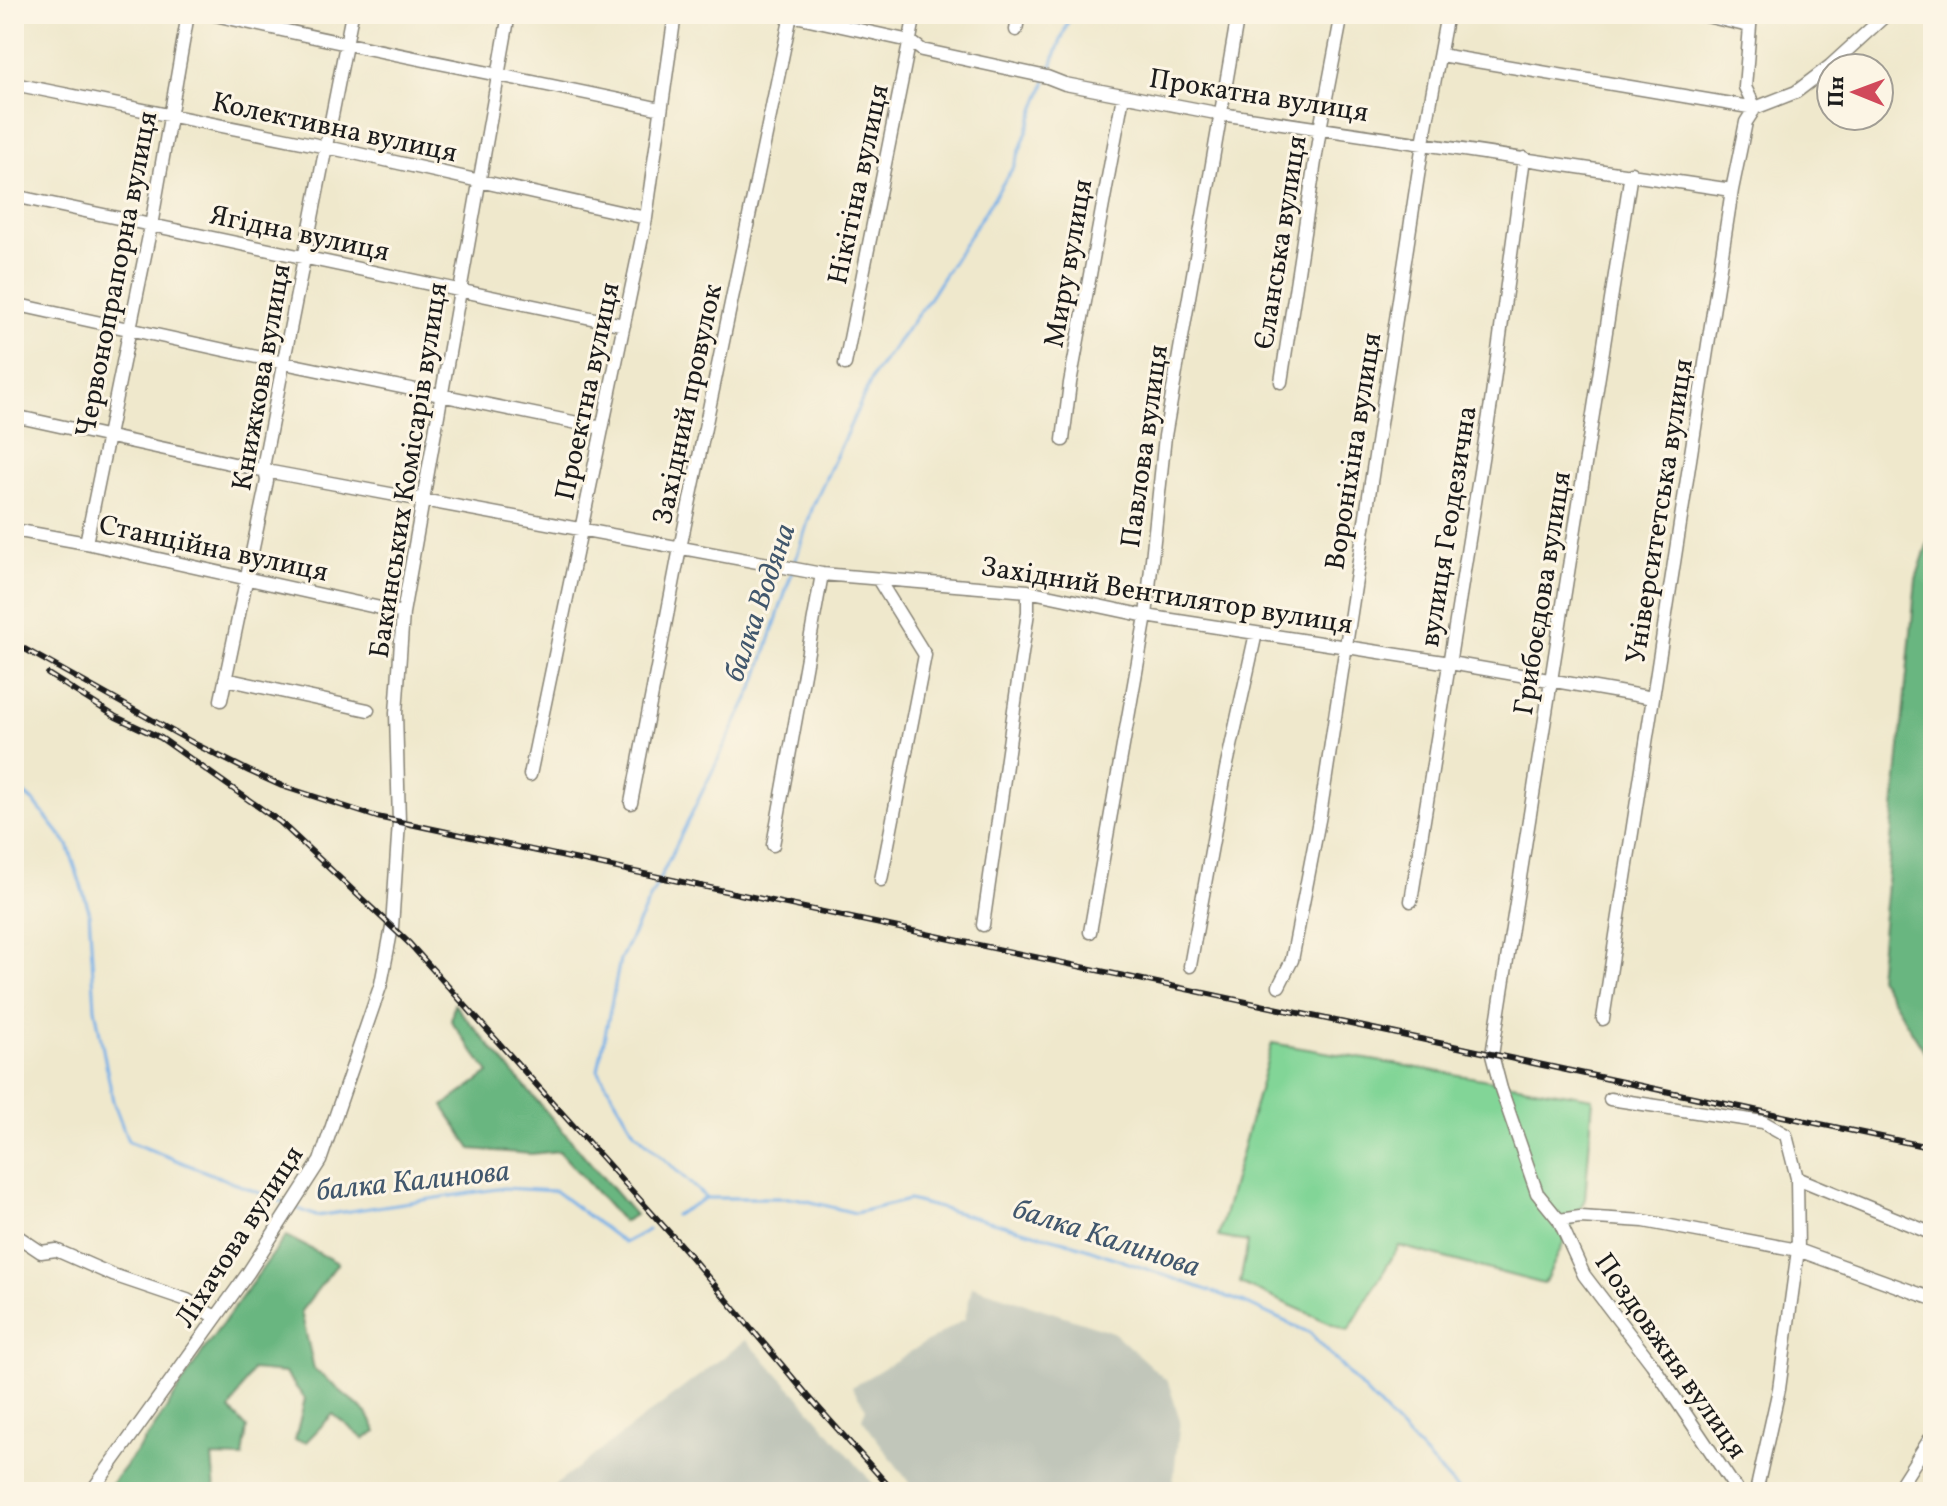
<svg xmlns="http://www.w3.org/2000/svg" width="1947" height="1506" font-family="Vollkorn,serif">
<rect width="100%" height="100%" fill="#fcf5e5"/>
<filter id="ink" filterUnits="userSpaceOnUse"><feTurbulence type="fractalNoise" baseFrequency=".0125" numOctaves="2"/><feDisplacementMap in="SourceGraphic" scale="16" xChannelSelector="R" yChannelSelector="G"/><feConvolveMatrix kernelMatrix="1 2 1 2 8 2 1 2 1" color-interpolation-filters="sRGB"/></filter>
<filter id="wash" filterUnits="userSpaceOnUse"><feTurbulence type="fractalNoise" baseFrequency=".006" numOctaves="4" result="noise"/><feDisplacementMap in="SourceGraphic" scale="32" xChannelSelector="R" yChannelSelector="G"/><feGaussianBlur stdDeviation="1.8" result="paint"/><feColorMatrix in="noise" values="0 0 0 0 0 0 0 0 0 0 0 0 0 0 0 0 0 1.4 0 .05"/><feComposite in="paint" operator="in"/></filter>
<g filter="url(#wash)">
<rect width="100%" height="100%" fill="#efe8cc"/>
<!-- industrial -->
<path fill="#c1c6ba" d="M972 1286 1113 1332 1168 1382 1180 1420 1172 1492H916L862 1419 866 1408 852 1387 965 1319Z
M746 1340 795 1392 880 1492H546Z"/>
<!-- green -->
<path fill="#82d597" stroke="#4f785a" stroke-width="2" d="M1272 1043 1593 1098 1585 1199 1544 1284 1399 1246 1348 1331 1240 1283 1248 1242 1218 1237Z"/>
<!-- forest -->
<path fill="#69b680" stroke="#42694e" stroke-width="2" d="M1933 527V1065L1878 977 1916 579Z
M454 1004 635 1215 623 1222 559 1151 531 1154 471 1149 443 1106 489 1073 451 1021Z
M286 1236 338 1263 301 1311 314 1369 367 1413 377 1432 364 1439 333 1414 306 1442 295 1440 305 1399 285 1373 252 1370 230 1410 247 1428 243 1458 212 1457 215 1492H105L152 1431 205 1348Z"/>
<g fill="none" stroke-linecap="round" stroke-linejoin="round">
<!-- stream -->
<path stroke="#78b0e7" stroke-width="3" d="M1048 74 1071 14
M794 565 813 506 874 374 927 302 1014 166 1046 81
M14 785 35 803 68 845 89 910 95 1008 113 1101 128 1141 287 1204
M706 1198 634 1131 598 1070 620 960 755 684 792 572
M294 1207 316 1216 504 1188 555 1191 624 1243 648 1230
M675 1215 706 1198H796L855 1213 909 1200 1068 1242 1245 1303 1310 1333 1460 1492"/>
</g>
</g>
<g filter="url(#ink)">
<g fill="none" stroke-linecap="round" stroke-linejoin="round">
<!-- minor casing -->
<g stroke="#868274" stroke-width="15">
<path id="minor" d="M211 14C360 49 511 76 661 109
M786 14 910 41 922 50 1047 77 1065 84 1221 114 1732 190
M1698 14 1749 26
M1016 30 1019 14
M1440 55 1755 108 1796 92 1830 66 1887 14
M14 84 327 147 646 218
M1631 173 1492 1055 1501 1089 1537 1193 1559 1220 1584 1275 1652 1364 1738 1492
M14 196 624 325
M14 304 284 363 602 428
M845 364 915 14
M1281 382 1320 129 1342 14
M14 416 266 471 822 574 1028 591 1146 616 1450 663 1653 698
M1063 440 1070 383 1123 96
M14 530 86 543 403 613
M86 543 151 226 188 14
M878 579 925 655 881 880
M225 679 368 710
M221 700 267 481 264 462 352 14
M530 775 646 218 675 14
M631 803 680 548 791 15
M773 845 822 574
M1411 901 1491 403 1524 158
M983 925 1028 612V591
M1090 932 1146 616 1165 436 1238 14
M1190 966 1226 769 1256 633
M1279 986 1292 960 1320 815 1423 143 1447 14
M1603 1019 1732 190 1746 122 1755 108 1745 87 1751 14
M1610 1099 1763 1122 1786 1135 1797 1178 1798 1250 1779 1389 1756 1492
M1797 1178 1933 1234
M1559 1220 1580 1217 1644 1221 1798 1250 1933 1299
M14 1234 41 1252 56 1250 113 1275 187 1300 215 1317
M91 1492 248 1273 320 1161 381 984 392 927 399 822 396 713 403 613 509 14
M1896 1492 1933 1434"/>
</g>
<!-- minor -->
<use href="#minor" stroke="#fff" stroke-width="12"/>
<!-- rail casing -->
<g stroke="#1c1c1c" stroke-width="6">
<path id="rail" d="M14 643 197 745 249 771 282 786 377 817 1933 1148
M48 674 116 717 161 738 280 822 409 943 685 1250 808 1396 894 1492"/>
</g>
<!-- rail -->
<use href="#rail" stroke="#fcf5e5" stroke-width="3" stroke-dasharray="9" stroke-linecap="butt"/>
</g>
</g>
<g text-anchor="middle" stroke-width="6" stroke-linejoin="round" paint-order="stroke">
<!-- street labels -->
<g font-size="28" fill="#1c1c1c" stroke="#fcf5e5">
<text transform="translate(1259 94) rotate(9)" y="10">Прокатна вулиця</text>
<text transform="translate(335 126) rotate(12)" y="10">Колективна вулиця</text>
<text transform="translate(857 184) rotate(-78)" y="10">Нікітіна вулиця</text>
<text transform="translate(300 232) rotate(12)" y="10">Ягідна вулиця</text>
<text transform="translate(1279 242) rotate(-81)" y="10">Єланська вулиця</text>
<text transform="translate(1067 263) rotate(-80)" y="10">Миру вулиця</text>
<text transform="translate(115 274) rotate(-79)" y="10">Червонопрапорна вулиця</text>
<text transform="translate(260 377) rotate(-80)" y="10">Книжкова вулиця</text>
<text transform="translate(586 391) rotate(-78)" y="10">Проектна вулиця</text>
<text transform="translate(686 404) rotate(-78)" y="10">Західний провулок</text>
<text transform="translate(1143 446) rotate(-82)" y="10">Павлова вулиця</text>
<text transform="translate(1352 451) rotate(-81)" y="10">Вороніхіна вулиця</text>
<text transform="translate(407 470) rotate(-81)" y="10">Бакинських Комісарів вулиця</text>
<text transform="translate(1658 511) rotate(-81)" y="10">Університетська вулиця</text>
<text transform="translate(1447 526) rotate(-81)" y="10">вулиця Геодезична</text>
<text transform="translate(214 547) rotate(12)" y="10">Станційна вулиця</text>
<text transform="translate(1541 593) rotate(-81)" y="10">Грибоєдова вулиця</text>
<text transform="translate(1167 594) rotate(9)" y="10">Західний Вентилятор вулиця</text>
<text transform="translate(238 1236) rotate(-57)" y="10">Ліхачова вулиця</text>
<text transform="translate(1672 1355) rotate(55)" y="10">Поздовжня вулиця</text>
</g>
<!-- water labels -->
<g font-size="30" font-style="italic" fill="#41576d" stroke="#fcf5e5">
<text transform="translate(759 602) rotate(-71)" y="10">балка Водяна</text>
<text transform="translate(413 1180) rotate(-6)" y="10">балка Калинова</text>
<text transform="translate(1107 1237) rotate(18)" y="10">балка Калинова</text>
</g>
</g>
<!-- margin -->
<rect width="1947" height="1506" fill="none" stroke="#fcf5e5" stroke-width="48"/>
<!-- north arrow -->
<g transform="translate(1855 92) rotate(271)"><circle r="38" fill="#fcf5e5" stroke="#a29e95" stroke-width="2"/>
<path d="M0-6L14 30L0 20L-14 30Z" fill="#d1495b"/>
<text y="-12" font-size="22" font-weight="bold" text-anchor="middle" fill="#1c1c1c">Пн</text>
</g>
</svg>
